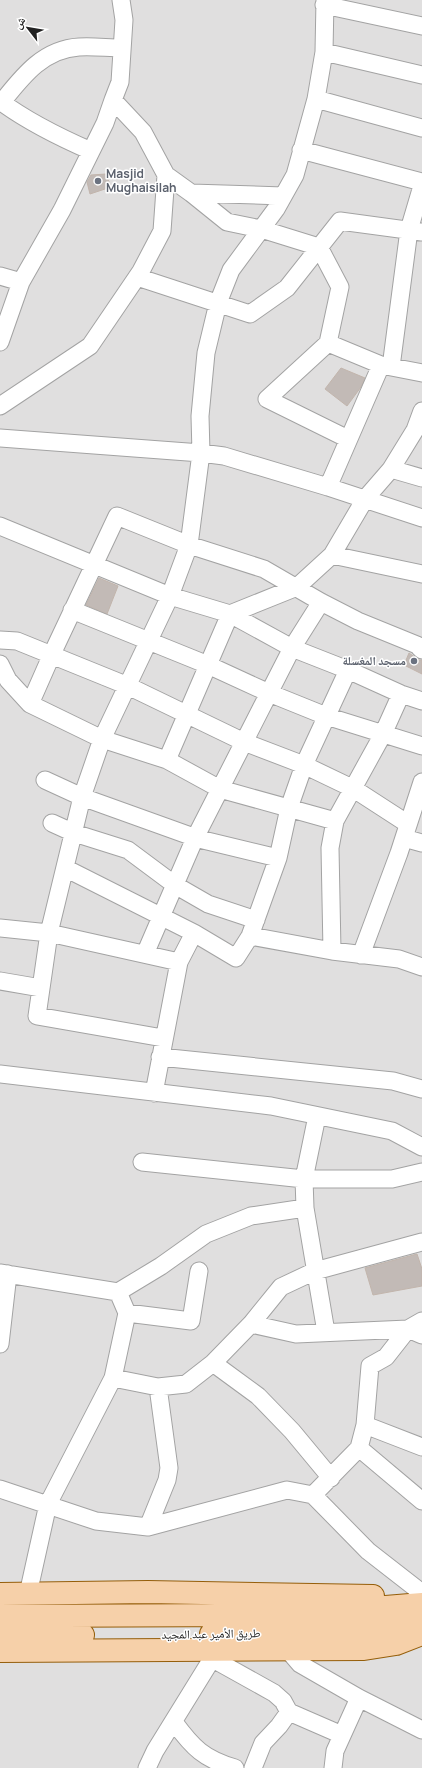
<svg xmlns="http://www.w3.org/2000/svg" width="422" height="1768" font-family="Manrope,'Noto Naskh Arabic',sans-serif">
<rect width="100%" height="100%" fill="#f1eee9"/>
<!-- residential -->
<path fill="#e0dfdf" d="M0 0H422V1768H0Z"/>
<!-- building -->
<path fill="#c2bab6" stroke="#c2b5ac" d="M106 174 111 187 90 194 87 182 91 175Z
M341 368 365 378 361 387 347 406 325 389Z
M99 578 118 586 107 614 86 605Z
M409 653 419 660H422V674L404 665Z
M417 1254 422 1269V1286L373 1295 365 1268Z"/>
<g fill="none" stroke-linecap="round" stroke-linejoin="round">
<!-- minor casing -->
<g stroke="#a3a3a3" stroke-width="19">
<path id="minor" d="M324 5 422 26
M324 52 422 75
M316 99 422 128
M113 100 143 132 166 175 191 193 283 196
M0 101C28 122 59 137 91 151
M2 102C22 77 43 49 79 47 93 46 108 48 122 48
M301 150 422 182
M191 193 227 222 261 229 319 247 340 287 328 343
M0 276 21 282
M137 277 250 314 287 288 340 221 422 232
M0 342 21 282 62 210 105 123 113 100 120 82 124 20 121 0
M391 367 409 230 422 186
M0 406 90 346 141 271 162 231 166 175
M0 438 201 453 224 456 328 487 422 518
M348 439 267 399 328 343 381 365 422 373
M391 469 422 478
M328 487 381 365
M0 526 170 596 230 614 292 648 348 670 401 694 422 701
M332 555 422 574
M72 610 208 665 269 693 326 716 422 746
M0 640 17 641 128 686 244 742 304 765 354 789 408 824
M0 664 8 680 30 704 102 739 167 760 220 789 335 821
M30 704 52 654 117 516 189 545 264 569 321 602 358 621 417 645 422 650
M167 760 230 614 297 587 332 555 365 499 391 469 415 430 422 411
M45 780 82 797 199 839 278 858
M52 823 74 833 128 850 175 885 208 904 256 920
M404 838 422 843
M65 868 194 933 236 958 250 936 278 858 289 808 304 765 348 670
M0 928 49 933 179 962
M250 936 332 951 399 959 422 967
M332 951 330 848 335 821 383 734 401 694
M145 954 195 838 292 648 321 602
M361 955 399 853 422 782
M0 981 41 988
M163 1038 37 1016 49 933 82 797 102 739 170 596 189 545 201 453 200 416 206 353 218 303 231 270 276 209 295 175 316 99 324 52 325 0
M160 1057 393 1081 422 1089
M0 1074 271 1106 392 1131 422 1147
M154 1093 179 962 194 933
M317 1116 304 1179 305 1208 326 1332
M142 1162 304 1179H392L422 1172
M0 1273 118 1292 127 1313 113 1378 48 1504 28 1594
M118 1292 161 1266 206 1234 251 1216 305 1208
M127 1313 191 1321 199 1271
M251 1324 296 1334 408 1329 422 1335
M0 1344 8 1274
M213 1363 258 1396 292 1431 331 1478
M113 1378 158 1387 186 1384 213 1363 251 1324 281 1287 315 1271 422 1242
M365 1425 422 1447
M359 1448 422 1501
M0 1489 96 1521 148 1527 287 1490 313 1495 368 1551 422 1593
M313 1495 359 1448 365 1425 370 1366 386 1357 408 1329 422 1321
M148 1527 167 1480 169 1468 158 1387
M288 1650 300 1664 359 1698 422 1730
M213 1659 274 1693 283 1701 289 1712 279 1726 263 1743 253 1768
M289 1712 342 1735
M174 1722C193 1748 204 1759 235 1768
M147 1768 155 1751 218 1649
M333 1768 335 1751 359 1698"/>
</g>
<!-- major casing -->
<g stroke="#955e0a" stroke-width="24">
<path id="major" d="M0 1594 148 1592 373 1596
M0 1616 289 1615 422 1604
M211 1634 422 1626
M0 1635H83
M0 1651 364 1649 396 1644 422 1634"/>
</g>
<!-- minor -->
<use href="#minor" stroke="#fff" stroke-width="17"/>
<!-- major -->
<use href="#major" stroke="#f6d0a9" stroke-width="22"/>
</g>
<!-- markers -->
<g fill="#6b7280" stroke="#fff" stroke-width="1.5">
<circle cx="98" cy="181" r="4"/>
<circle cx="414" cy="661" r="4"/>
</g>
<g text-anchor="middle" stroke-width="3" stroke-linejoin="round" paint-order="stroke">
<!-- worship labels -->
<g font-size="12" font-weight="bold" fill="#5b616d" stroke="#fff" text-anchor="start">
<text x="106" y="178">Masjid<tspan x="106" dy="14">Mughaisilah</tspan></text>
<text x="406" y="665" text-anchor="end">مسجد المغسلة</text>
</g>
<!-- street labels -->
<g font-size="12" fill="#222" stroke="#fff">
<text transform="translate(211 1634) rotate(-1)" y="4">طريق الأمير عبد المجيد</text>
</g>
</g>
<!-- north arrow -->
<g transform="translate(28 28) rotate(301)" stroke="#ffffff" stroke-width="3" paint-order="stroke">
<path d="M0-3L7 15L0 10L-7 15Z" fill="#222222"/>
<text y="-6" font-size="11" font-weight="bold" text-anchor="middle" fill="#222222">ش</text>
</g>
</svg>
